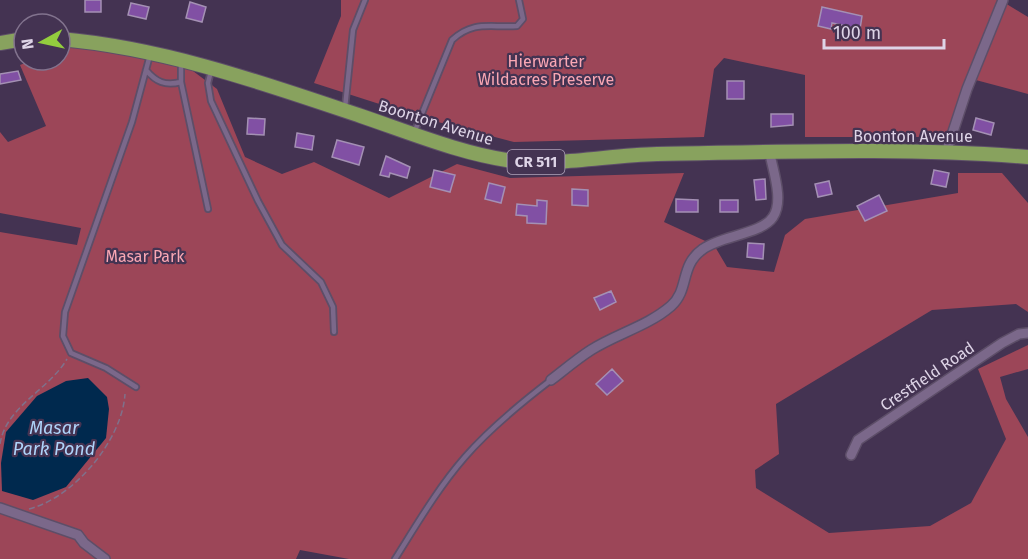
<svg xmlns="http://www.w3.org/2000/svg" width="1028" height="559" font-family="'Fira Sans',sans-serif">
<rect width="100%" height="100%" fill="#443352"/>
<!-- green -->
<path fill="#9c4658" d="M341 0H1000L1028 17V94L972 79 955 137H805V75L724 58 714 69 704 137 514 142 423 118 314 83 341 16Z
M76 45 189 68 217 89 245 157 282 174 314 162 389 198 457 164 510 178 684 173 664 222 714 245 727 267 774 272 785 235 805 219 958 193V173H1002L1028 203V312L1016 304 932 310 776 404 779 454 755 470 756 488 829 533 930 526 971 503 1006 439 978 369 1028 345V369L1000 377 1006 399 1028 437V559H349L300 550 296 559H0V232L77 245 81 228 0 213V132L8 142 46 126 20 65 33 60H60V51Z"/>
<!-- water -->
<path fill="#00294e" d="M88 378 107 397 109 409 106 438 66 487 33 500 2 491 1 463 6 432 37 396 66 381Z"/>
<!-- building -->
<path fill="#8150a4" stroke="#a490b4" stroke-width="1.5" d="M85 0H101V12H85Z
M190 2 206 7 202 22 186 18Z
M131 3 149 7 146 19 128 15Z
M822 7 862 16 860 29 832 23 831 29 818 26Z
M18 71 21 80 0 84V74Z
M727 81H744V99H727Z
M771 114H793V125L771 127Z
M248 118 265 119 264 135 247 134Z
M976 118 994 123 991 135 973 130Z
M297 133 314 136 312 150 295 147Z
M337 140 364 147 359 165 332 157Z
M386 156 410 167 407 178 390 173 389 177 380 175Z
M434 170 455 175 450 192 430 187Z
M934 170 949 173 946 187 931 184Z
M765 179 766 199 756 200 754 180Z
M829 181 832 194 818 197 815 184Z
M489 183 505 187 501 203 485 199Z
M572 189 588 190V206L572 205Z
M879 195 887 211 865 221 857 206Z
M676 199 698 200V212H676Z
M537 200 547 201 546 224 527 223V216L516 215 517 204 537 206Z
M720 200H738V212H720Z
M748 243 764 244 763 259 747 257Z
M611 291 616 302 600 310 594 298Z
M612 369 623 381 607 395 596 384Z"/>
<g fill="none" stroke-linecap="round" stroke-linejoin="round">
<!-- service casing -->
<g stroke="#5d4e68" stroke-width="8">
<path id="service" d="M146 70C156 82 165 86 181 82V63
M211 71 208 83 211 101 258 201 282 245 321 282 333 307 334 332
M181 82 208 209
M345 108 353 30 365 0
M414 133 452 40C474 20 490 28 517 26L523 19 519 0
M136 387 106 368 71 353 63 336 65 312 132 122 150 55
M395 559C417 524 438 488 465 457 490 428 521 403 551 380"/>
</g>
<!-- minor casing -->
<g stroke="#5d4e68" stroke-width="12">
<path id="minor" d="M946 153 967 89 1003 0
M551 380C564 370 577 359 591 350 616 334 648 326 671 306 690 289 679 266 703 249 720 236 762 234 773 217 784 201 773 171 770 154
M851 455 858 440 1002 343 1019 334 1028 333
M0 508 78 535 84 543 105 559"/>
</g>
<!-- primary casing -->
<g stroke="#5d4e68" stroke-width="16">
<path id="primary" d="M60 39C164 48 263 83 361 116 411 133 462 154 513 161 561 166 609 155 657 154 780 152 905 147 1028 157
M0 43 24 39"/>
</g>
<!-- path -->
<path stroke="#7f718b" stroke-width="1.5" stroke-dasharray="6 3" stroke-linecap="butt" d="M0 444C6 406 49 390 67 359
M29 509C73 498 122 441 125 394"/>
<!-- service -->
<use href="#service" stroke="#7b688a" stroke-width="4.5"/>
<!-- minor -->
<use href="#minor" stroke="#7b688a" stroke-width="9"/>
<!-- primary -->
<use href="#primary" stroke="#88a25e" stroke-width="14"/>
</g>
<g text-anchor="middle" stroke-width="4.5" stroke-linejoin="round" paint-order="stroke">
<!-- shield labels -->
<rect fill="#443352" stroke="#b0a4ba" stroke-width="1.5" x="507.5" y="150" width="57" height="24" rx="4.5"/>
<g font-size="15" font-weight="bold" fill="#ded4e7">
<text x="536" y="167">CR 511</text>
</g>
<!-- park labels -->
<g font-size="16" fill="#faa7b4" stroke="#443352">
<text x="546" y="67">Hierwarter<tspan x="546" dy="18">Wildacres Preserve</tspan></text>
<text x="145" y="262">Masar Park</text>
</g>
<!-- street labels -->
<g font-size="16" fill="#ded4e7" stroke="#443352">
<text transform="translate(436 122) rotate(17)" y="6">Boonton Avenue</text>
<text x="913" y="142">Boonton Avenue</text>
<text transform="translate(927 376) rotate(-34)" y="6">Crestfield Road</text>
</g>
<!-- water labels -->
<g font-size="18" font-style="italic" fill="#aed3f9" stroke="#443352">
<text x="54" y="434">Masar<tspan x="54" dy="21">Park Pond</tspan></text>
</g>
</g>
<!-- north arrow -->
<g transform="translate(42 42) rotate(262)"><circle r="28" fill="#443352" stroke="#82738e" stroke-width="1.5"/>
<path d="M0-4.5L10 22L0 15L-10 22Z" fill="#93cd3e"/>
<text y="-9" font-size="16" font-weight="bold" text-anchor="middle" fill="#ded4e7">N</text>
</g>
<!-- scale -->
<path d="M824 39v9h120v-9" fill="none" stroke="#ded4e7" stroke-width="3"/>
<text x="833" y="39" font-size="18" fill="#ded4e7" stroke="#443352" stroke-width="4.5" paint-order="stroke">100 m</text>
</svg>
